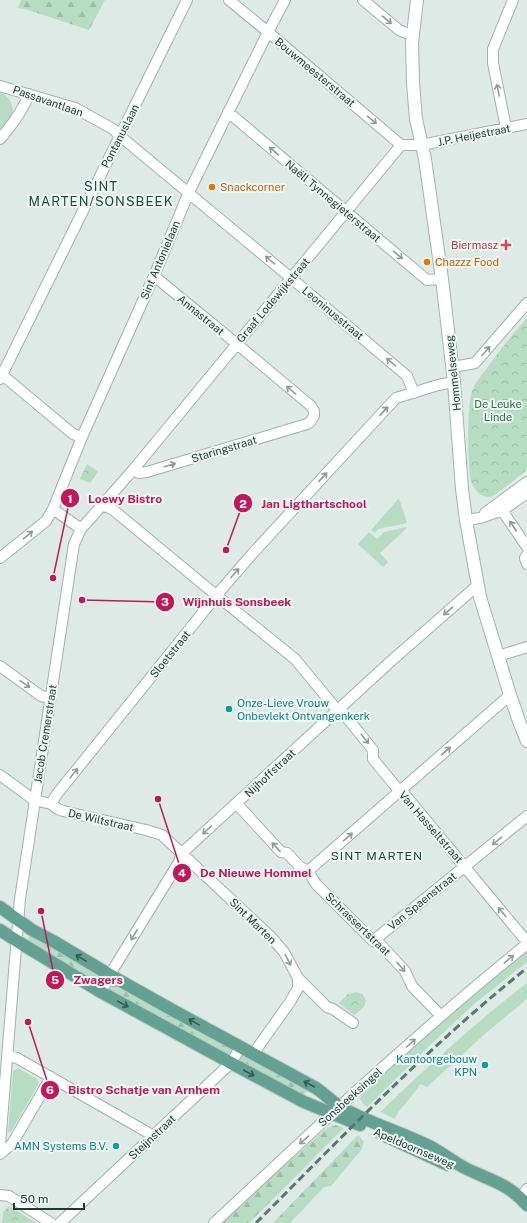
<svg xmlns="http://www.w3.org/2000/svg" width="527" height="1223" font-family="'Public Sans',sans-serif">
<defs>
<pattern id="forest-firs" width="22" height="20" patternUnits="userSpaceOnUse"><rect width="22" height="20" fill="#b6dcc2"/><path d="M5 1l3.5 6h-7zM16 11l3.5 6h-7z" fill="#9cbea7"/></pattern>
<pattern id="park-crowns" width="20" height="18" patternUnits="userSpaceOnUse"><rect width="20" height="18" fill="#b6dcc2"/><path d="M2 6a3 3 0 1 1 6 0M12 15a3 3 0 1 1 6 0" fill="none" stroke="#9cbea7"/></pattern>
</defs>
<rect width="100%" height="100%" fill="#deeae5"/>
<!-- grass -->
<path fill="#b6dcc2" d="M0 92C9 96 16 107 11 117 9 123 4 128 0 134Z
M399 498 407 523 378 529 375 533 371 530Z
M406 527 407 528 380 553 388 562 383 567 358 544 369 532 377 539 384 532Z
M527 951V962L474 1004 423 1052 367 1107 363 1104 360 1099 363 1092 470 998Z
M527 983V999L486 1033 427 1087 420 1084C413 1097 402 1105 395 1118H393L380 1112C427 1067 475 1023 527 983Z
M18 1068 37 1079 39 1083 11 1132H8L13 1071Z"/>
<!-- forest -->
<path fill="url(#forest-firs)" d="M21 0H105L89 30 28 10 18 8Z
M29 933 104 976 100 985 28 946Z
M113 982 224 1045 231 1046 233 1050 229 1057 108 989Z
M242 1054 251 1060 309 1090 300 1097 238 1061Z
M336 1125 344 1128 249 1223H222L225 1220 223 1217 231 1214 248 1200 247 1199 258 1189 256 1187 263 1184 291 1159H292L327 1128Z
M358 1135 364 1142 362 1149 331 1186 324 1187 290 1223H273Z"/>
<!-- park -->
<path fill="url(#park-crowns)" d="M527 318V470L496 494C486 501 477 494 472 484 467 473 467 403 472 392 474 384 480 377 485 371 498 352 512 335 527 318Z
M87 464 98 472 90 483 80 479Z
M357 992 362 994 366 1000 364 1007 354 1015 339 1003 348 994Z
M9 1206 36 1223H2L3 1212Z"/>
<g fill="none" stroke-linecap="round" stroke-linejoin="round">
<!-- street casing -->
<g stroke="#a1b2ac" stroke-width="12">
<path id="street" d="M229 0 268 32 401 145
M363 0 399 30 406 33H413
M0 86 75 108 113 129 120 136 291 278 407 376 414 393
M228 112 427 280 442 279
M506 128 493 63V49L513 0
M0 139C12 125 23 111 29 94
M453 367 475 363 527 303
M0 373 73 434 82 437
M0 379 187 0
M133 470 139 473 147 472 307 424 310 422 314 416V411L311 406 237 344 154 276
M102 505 112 509 216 595 295 659 338 711
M499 506 527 547
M53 509 81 529
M485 513 527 482
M466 520 480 518 503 510 527 493
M527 555 525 558 527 564
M0 558 46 521 53 509 82 437 154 276 189 192 268 32 285 0
M498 656 527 647
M0 666 41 696 51 698
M340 709 373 750V759L396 787 401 790 527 942
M0 775 34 800 51 804 58 809 63 811 146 830 162 835 271 937 284 952 298 978V988L290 1002 253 1054
M51 804 57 794 221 590 253 553 396 398 438 385 454 382
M237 804 281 852 287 853 299 866 308 871 316 884 373 941 379 943 405 971 412 986 441 1016
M308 871 510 695
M373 941 527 816
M298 978 327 1007 333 1009 353 1023
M101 992 112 971 179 862 182 853 390 662 478 585
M7 1056 17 1058 154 1136
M0 1144 20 899 74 544 81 529 133 470 401 145H421L527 124
M0 1154 12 1144 51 1077
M0 1195 9 1196 51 1223
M521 1197 527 1189
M60 1223 231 1063 240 1048
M214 1223C316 1128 418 1032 527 944"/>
</g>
<!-- secondary casing -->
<g stroke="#9db6ae" stroke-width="14">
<path id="secondary" d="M417 0 412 43 413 83 416 119 425 159 442 279 454 382 462 489 466 520 480 597 510 695 520 724 527 741"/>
</g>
<!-- primary casing -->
<g stroke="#bcc4c2" stroke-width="14">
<path id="primary" d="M0 907 32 930 53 941 110 975 176 1012 316 1088C325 1094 333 1103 342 1108 370 1123 400 1132 429 1146 441 1152 452 1161 465 1168 489 1180 508 1183 527 1205
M0 930 17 941 101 992 231 1063 304 1102 360 1125
M381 1134 448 1165"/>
</g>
<!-- street -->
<use href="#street" stroke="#fff" stroke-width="10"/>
<!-- secondary -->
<use href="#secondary" stroke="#fff" stroke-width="12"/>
<!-- primary -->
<use href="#primary" stroke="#62a193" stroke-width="12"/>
<!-- rail -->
<path stroke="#597670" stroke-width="3" stroke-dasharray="8 4" stroke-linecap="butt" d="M256 1223C344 1135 430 1045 527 968"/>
</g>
<!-- one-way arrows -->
<defs><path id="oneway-shaft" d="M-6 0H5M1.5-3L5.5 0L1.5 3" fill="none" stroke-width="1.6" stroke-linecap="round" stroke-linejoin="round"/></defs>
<g stroke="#8f9c9a">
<use href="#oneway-shaft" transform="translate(387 20) rotate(40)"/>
<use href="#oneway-shaft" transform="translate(498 90) rotate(-102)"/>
<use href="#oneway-shaft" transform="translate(372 120) rotate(40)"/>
<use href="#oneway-shaft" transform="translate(274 151) rotate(-140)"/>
<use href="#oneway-shaft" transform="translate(398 255) rotate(40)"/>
<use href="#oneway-shaft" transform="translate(270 260) rotate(-140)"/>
<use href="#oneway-shaft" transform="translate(486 351) rotate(-49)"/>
<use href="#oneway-shaft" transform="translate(391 362) rotate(-140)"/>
<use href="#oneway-shaft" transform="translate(291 390) rotate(-140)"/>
<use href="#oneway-shaft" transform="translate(384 411) rotate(-47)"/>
<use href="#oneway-shaft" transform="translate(170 465) rotate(-16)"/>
<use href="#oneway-shaft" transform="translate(323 477) rotate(-47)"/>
<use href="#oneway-shaft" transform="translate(513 526) rotate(-123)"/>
<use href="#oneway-shaft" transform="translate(28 535) rotate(-39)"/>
<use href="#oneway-shaft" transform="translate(235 573) rotate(-49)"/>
<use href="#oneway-shaft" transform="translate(448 611) rotate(139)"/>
<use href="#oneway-shaft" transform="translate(25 684) rotate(35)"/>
<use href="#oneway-shaft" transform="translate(365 739) rotate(52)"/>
<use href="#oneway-shaft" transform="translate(446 751) rotate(-41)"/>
<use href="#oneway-shaft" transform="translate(74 773) rotate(-51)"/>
<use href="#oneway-shaft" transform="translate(207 830) rotate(138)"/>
<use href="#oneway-shaft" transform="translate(348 837) rotate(-41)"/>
<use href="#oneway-shaft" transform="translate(497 841) rotate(141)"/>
<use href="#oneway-shaft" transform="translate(276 847) rotate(-133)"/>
<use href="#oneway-shaft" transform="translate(502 912) rotate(-130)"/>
<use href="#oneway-shaft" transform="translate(134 935) rotate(121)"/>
<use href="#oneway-shaft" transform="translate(509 959) rotate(-39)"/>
<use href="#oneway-shaft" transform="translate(288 960) rotate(62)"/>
<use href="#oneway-shaft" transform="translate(401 967) rotate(49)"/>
<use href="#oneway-shaft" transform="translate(411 1043) rotate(-42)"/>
<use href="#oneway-shaft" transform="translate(304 1140) rotate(139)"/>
</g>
<g stroke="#335950">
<use href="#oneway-shaft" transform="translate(81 958) rotate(-149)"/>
<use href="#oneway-shaft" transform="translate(123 1004) rotate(29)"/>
<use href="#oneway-shaft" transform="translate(194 1022) rotate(-151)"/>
<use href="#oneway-shaft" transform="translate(249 1073) rotate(28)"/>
<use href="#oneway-shaft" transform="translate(309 1084) rotate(-152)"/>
</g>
<!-- markers -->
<g fill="#e8710a" stroke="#eff7f3" stroke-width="1.5">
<circle cx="212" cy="187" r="4"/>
<circle cx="427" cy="262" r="4"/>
</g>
<path fill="#e0444e" stroke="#eff7f3" stroke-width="1.5" d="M504 239h4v4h4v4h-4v4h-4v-4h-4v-4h4z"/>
<g fill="#0f9aa8" stroke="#eff7f3" stroke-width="1.5">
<circle cx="229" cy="709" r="4"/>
<circle cx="485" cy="1065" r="4"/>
<circle cx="116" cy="1146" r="4"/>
</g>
<g text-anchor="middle" stroke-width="4" stroke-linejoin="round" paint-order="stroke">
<!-- street labels -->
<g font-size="11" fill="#1f3a34" stroke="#eff7f3">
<text transform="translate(315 72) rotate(40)" y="4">Bouwmeesterstraat</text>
<text transform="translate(48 101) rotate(19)" y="4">Passavantlaan</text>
<text transform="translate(474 135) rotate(-11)" y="4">J.P. Heijestraat</text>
<text transform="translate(120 136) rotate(-63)" y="4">Pontanuslaan</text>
<text transform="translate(333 201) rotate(40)" y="4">Naëll Tynnegieterstraat</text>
<text transform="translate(160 260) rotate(-67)" y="4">Sint Antonielaan</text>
<text transform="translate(273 300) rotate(-50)" y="4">Graaf Lodewijkstraat</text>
<text transform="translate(333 313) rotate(40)" y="4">Leoninusstraat</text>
<text transform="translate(201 315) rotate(39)" y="4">Annastraat</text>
<text transform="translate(453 373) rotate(-96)" y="4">Hommelseweg</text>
<text transform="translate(224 449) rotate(-17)" y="4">Staringstraat</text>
<text transform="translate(170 654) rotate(-51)" y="4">Sloetstraat</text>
<text transform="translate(45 734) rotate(-81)" y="4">Jacob Cremerstraat</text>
<text transform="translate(270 773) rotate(-43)" y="4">Nijhoffstraat</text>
<text transform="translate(101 820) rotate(13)" y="4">De Wiltstraat</text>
<text transform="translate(431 827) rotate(49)" y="4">Van Hasseltstraat</text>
<text transform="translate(422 901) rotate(-39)" y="4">Van Spaenstraat</text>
<text transform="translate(253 921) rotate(44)" y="4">Sint Marten</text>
<text transform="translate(358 924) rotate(44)" y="4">Schrassertstraat</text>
<text transform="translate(350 1097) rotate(-42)" y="4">Sonsbeeksingel</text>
<text transform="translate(152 1137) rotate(-43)" y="4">Steijnstraat</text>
<text transform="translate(414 1148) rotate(23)" y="4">Apeldoornseweg</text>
</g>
<!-- food labels -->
<g font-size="11" fill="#c56008" stroke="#eff7f3" text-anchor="start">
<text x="220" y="191">Snackcorner</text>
<text x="435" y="266">Chazzz Food</text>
</g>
<!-- health labels -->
<g font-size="11" fill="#be3a42" stroke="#eff7f3" text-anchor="end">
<text x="498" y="249">Biermasz</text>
</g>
<!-- park labels -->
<g font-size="11" fill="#297248" stroke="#eff7f3">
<text x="498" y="408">De Leuke<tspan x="498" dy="13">Linde</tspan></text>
</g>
<!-- culture labels -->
<g font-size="11" fill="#0d838f" stroke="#eff7f3" text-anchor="end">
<text x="237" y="707" text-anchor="start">Onze-Lieve Vrouw<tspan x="237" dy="13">Onbevlekt Ontvangenkerk</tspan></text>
<text x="477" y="1063">Kantoorgebouw<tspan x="477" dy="13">KPN</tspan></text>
<text x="108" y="1150">AMN Systems B.V.</text>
</g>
<!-- neighbourhood labels -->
<g font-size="12" letter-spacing="1" fill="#1b4c42" stroke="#eff7f3">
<text x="377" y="860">SINT MARTEN</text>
</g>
<!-- quarter labels -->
<g font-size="13" letter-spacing="1" fill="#1b4c42" stroke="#eff7f3">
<text x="101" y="191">SINT<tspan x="101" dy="15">MARTEN/SONSBEEK</tspan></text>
</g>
</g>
<!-- callouts -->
<path fill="none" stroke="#c2185b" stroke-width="1.5" d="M53 578L70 498M226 550L243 503M82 600L165 602M158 799L182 873M41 911L55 980M28 1022L50 1090"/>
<g fill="#c2185b" stroke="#eff7f3" stroke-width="1.5">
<circle cx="53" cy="578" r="4"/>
<circle cx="226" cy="550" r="4"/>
<circle cx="82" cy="600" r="4"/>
<circle cx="158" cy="799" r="4"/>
<circle cx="41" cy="911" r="4"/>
<circle cx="28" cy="1022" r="4"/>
<circle cx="70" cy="498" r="10"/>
<circle cx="243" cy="503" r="10"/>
<circle cx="165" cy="602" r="10"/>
<circle cx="182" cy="873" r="10"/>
<circle cx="55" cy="980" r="10"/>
<circle cx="50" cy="1090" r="10"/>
</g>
<g font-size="12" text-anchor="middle" font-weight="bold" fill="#fff">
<text x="70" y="503">1</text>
<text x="243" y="508">2</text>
<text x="165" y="606">3</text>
<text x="182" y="877">4</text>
<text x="55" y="984">5</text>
<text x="50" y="1094">6</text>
</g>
<g font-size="12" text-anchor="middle" font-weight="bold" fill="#c2185b" stroke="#eff7f3" stroke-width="4" stroke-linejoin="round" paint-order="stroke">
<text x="125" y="503">Loewy Bistro</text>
<text x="314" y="508">Jan Ligthartschool</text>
<text x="237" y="606">Wijnhuis Sonsbeek</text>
<text x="256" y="877">De Nieuwe Hommel</text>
<text x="98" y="984">Zwagers</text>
<text x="144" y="1094">Bistro Schatje van Arnhem</text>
</g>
<!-- scale -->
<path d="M14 1203v6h70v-6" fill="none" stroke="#1f3a34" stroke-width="2"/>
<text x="20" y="1203" font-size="12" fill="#1f3a34" stroke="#eff7f3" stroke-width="3" paint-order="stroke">50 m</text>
</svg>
